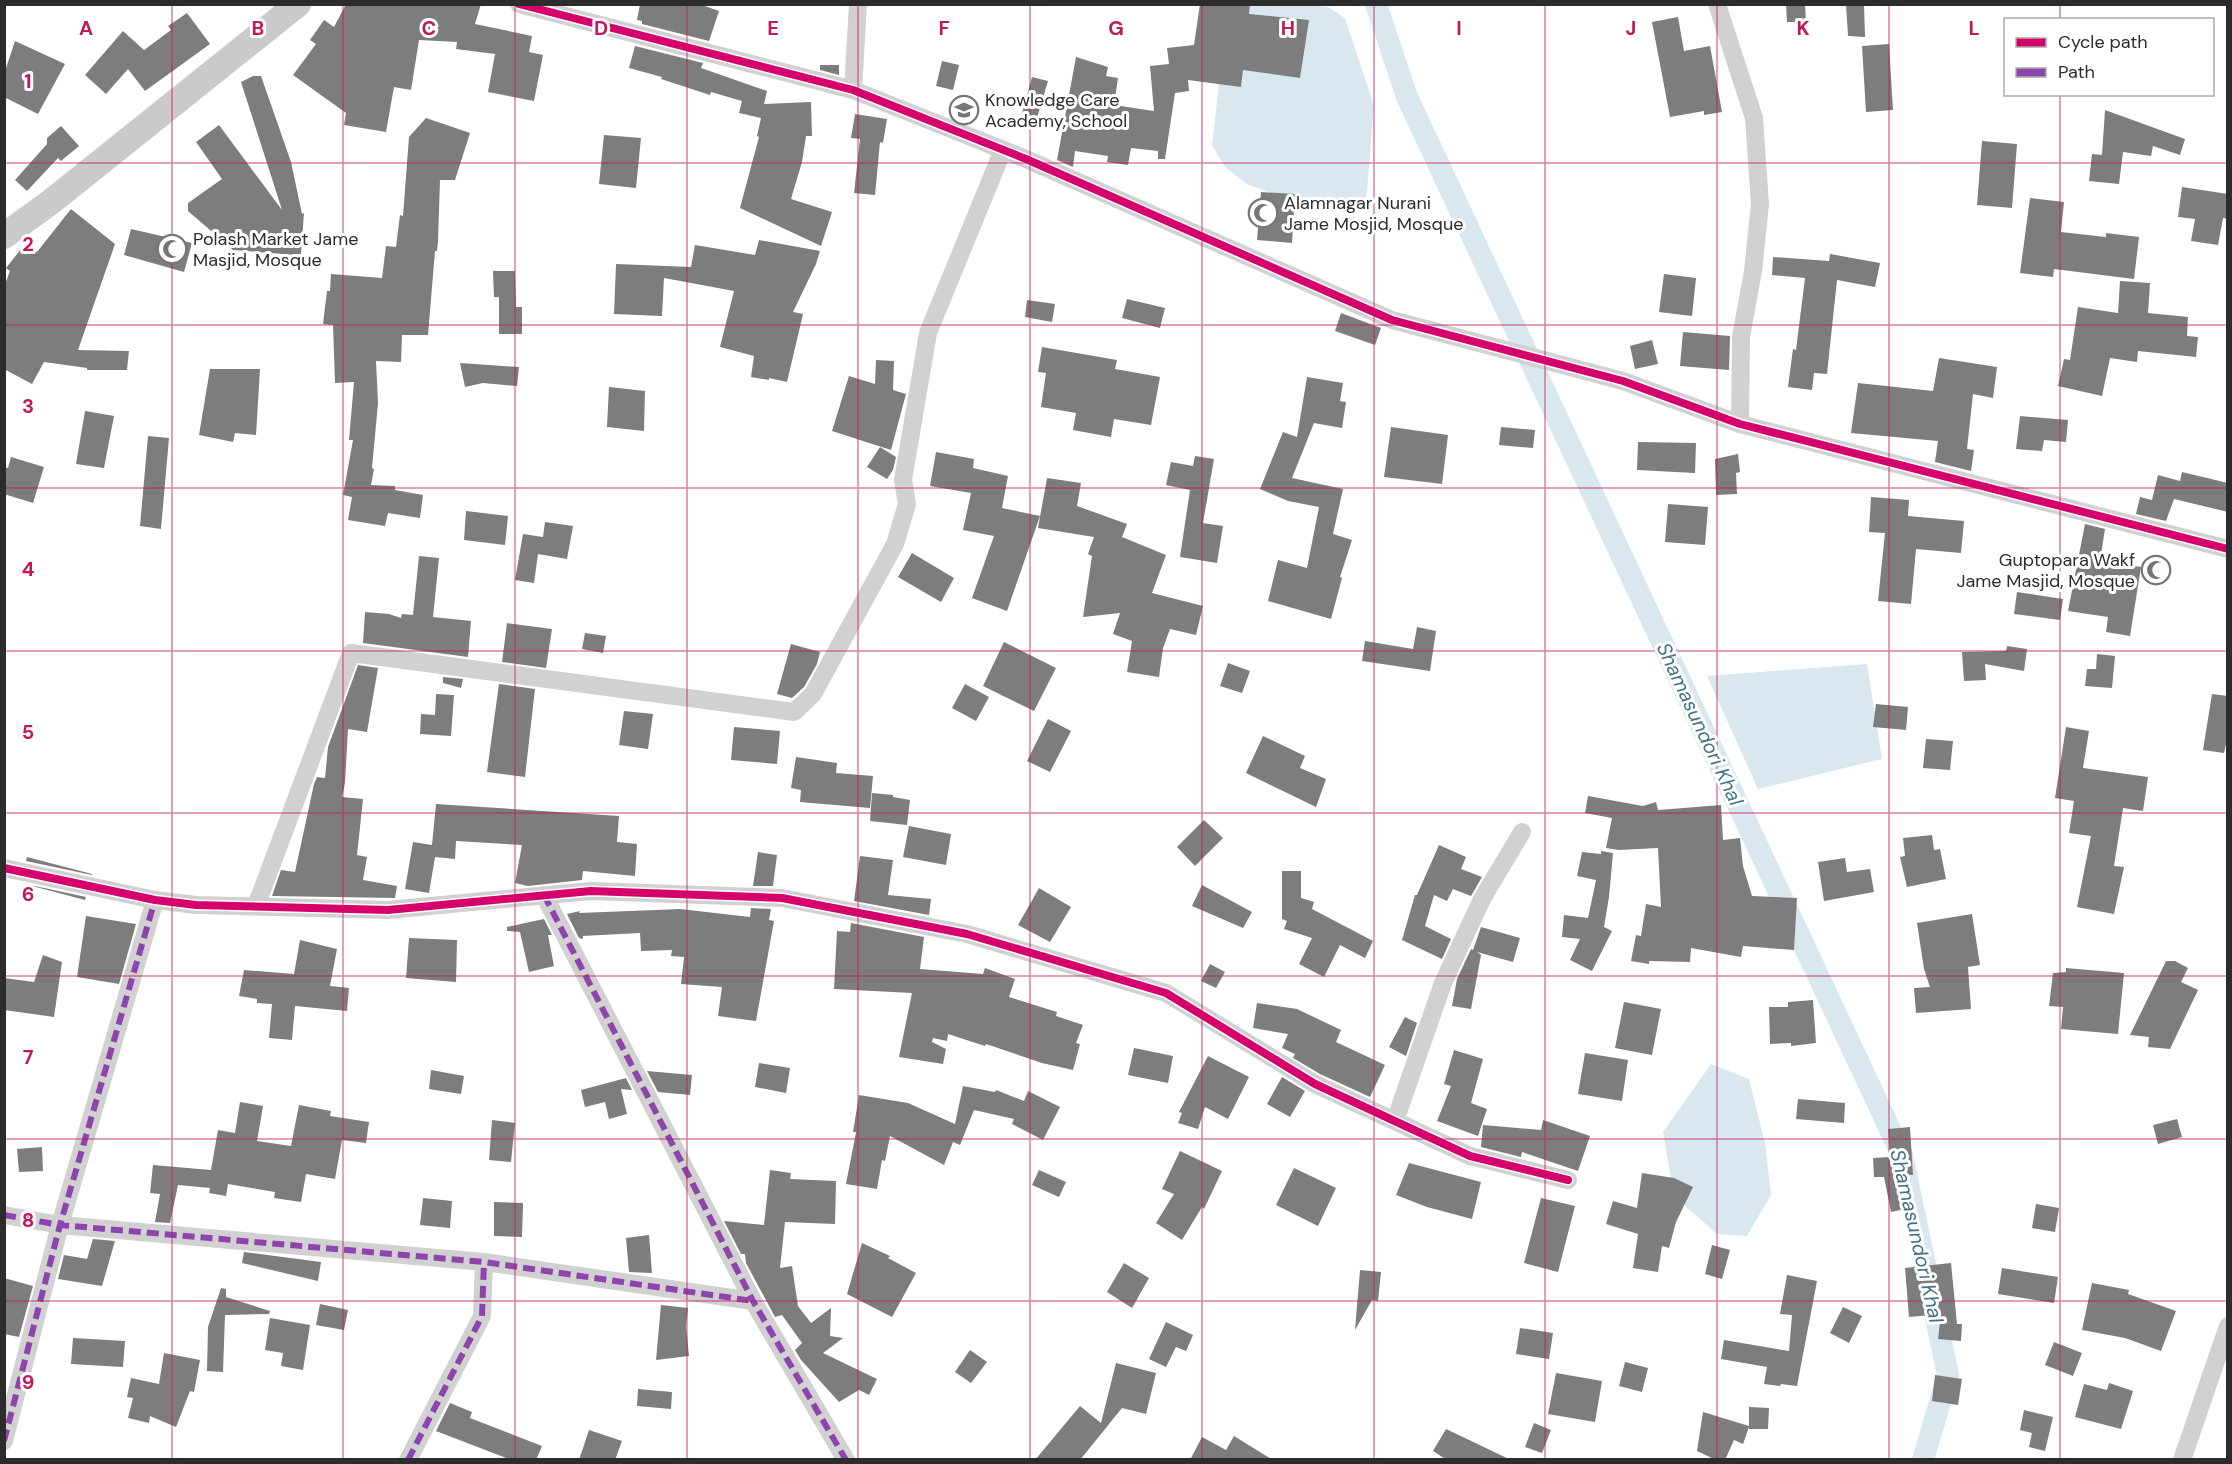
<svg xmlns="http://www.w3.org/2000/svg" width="2232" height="1464" font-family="'DM Sans',sans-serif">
<rect width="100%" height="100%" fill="#fff"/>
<!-- water -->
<path fill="#d8e8ee" d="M1295 4 1328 7 1345 18 1374 105 1366 203 1327 209 1289 200 1247 184 1225 167 1212 145 1228 5Z
M1867 664 1882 759 1758 789 1707 676Z
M1711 1064 1749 1079 1765 1143 1771 1195 1747 1236 1717 1234 1674 1196 1663 1132Z"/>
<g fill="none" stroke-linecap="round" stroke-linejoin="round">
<!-- canal -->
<path stroke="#d8e8ee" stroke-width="22" d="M1376 4 1407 97 1902 1155 1948 1375 1923 1460"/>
</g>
<!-- building -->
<path fill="#7d7d7d" d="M346 4H481L475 24 532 36 529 52 543 55 534 101 488 92 495 54 456 49 457 42 419 40 411 90 394 87 386 132 344 125 346 113 293 75 316 44 310 40 324 20 334 27Z
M640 4H699L719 11 709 41 642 24V21L637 20Z
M1200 4H1250L1249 14 1309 20 1300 78 1243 70 1241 87 1188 80 1189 91 1175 93 1165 159H1158V151L1131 148 1128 165 1107 162 1108 156 1075 151 1073 167 1057 160 1076 57 1108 67 1106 76 1118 78 1114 105 1154 111 1150 66 1169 64 1167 48 1194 45Z
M1786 4H1805L1806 22H1787Z
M1846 4H1864L1865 37 1848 36Z
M187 13 210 44 145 91 128 69 106 94 85 75 123 31 144 50 171 30 168 26Z
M1678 17 1684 51 1710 46 1722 112 1704 115V111L1670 117 1652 22Z
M15 41 65 64 38 114 4 97V74Z
M1889 44 1893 110 1866 112 1862 46Z
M635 46 703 63 701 68 767 91 764 104 811 102 812 136H806L802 162 791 199 832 212 821 246 740 208 759 137 757 136 761 118 739 113 742 101 711 92 710 95 661 79 662 77 629 68Z
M942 61 959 65 953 90 936 86Z
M820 65H839V75L820 70Z
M253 76H261L291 162 302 214 304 213 300 266 296 255 233 250 188 211V203L222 179 196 142 219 125 282 210 241 82Z
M1032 77 1048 81 1034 128 1019 124Z
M2105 110 2185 139 2180 155 2153 146 2151 156 2123 152 2119 184 2089 181 2092 154 2102 155Z
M855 114 887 119 883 143 880 142 875 195 854 193 860 139 851 138Z
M426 118 470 133 455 180H440L438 241 437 251H435L428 335H402L401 362 376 361 378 403 372 468 374 469 371 485 395 486V490L423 495 420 518 388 513 385 526 348 520 352 497 343 495 353 440H349L354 382 335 383 333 325 323 324 327 291H330L331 274 382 278 386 246 396 247 400 215 403 216 409 137Z
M61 126 79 146 61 161 58 158 27 191 15 180 47 144V138Z
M604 135 641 138 636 188 599 184Z
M1982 141 2017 144 2012 208 1977 205Z
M2182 187 2228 194V219L2223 218 2218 245 2191 241 2195 219 2178 217Z
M1261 192 1295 194 1292 243 1257 240Z
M2030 198 2064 202 2061 232 2106 237V233L2139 237 2134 279 2054 269 2053 277 2020 273Z
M71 209 115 244 78 350 129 351 127 370H87V368L44 362 32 384 4 369V287L10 271 6 268 25 244 37 252Z
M131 229 192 243 184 272 124 255Z
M759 240 820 251 816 264 793 312 803 314 787 382 769 378V380L751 377 754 356 720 347 734 291 664 278 662 316 614 314 616 264 691 267 695 245 755 255Z
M1830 254 1880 263 1875 287 1837 280 1827 374 1814 373 1812 390 1788 387 1793 349 1796 350 1805 278 1772 275 1773 257 1829 261Z
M493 271H515L516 307H522V334H499V297H494Z
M1664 274 1696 278 1692 316 1659 312Z
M2120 281 2150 283 2148 313 2188 317 2187 336 2198 337 2196 357 2138 351 2137 362 2110 358 2102 396 2058 386 2064 359 2070 360 2078 307 2118 313Z
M1127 299 1165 308 1160 328 1122 318Z
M1027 300 1055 304 1052 322 1025 317Z
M1341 313 1381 328 1375 345 1335 331Z
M1683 332 1730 336 1729 370 1680 366Z
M1652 340 1658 364 1635 369 1630 346Z
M1042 347 1117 360 1115 369 1160 377 1151 425 1114 419 1111 437 1073 430 1076 413 1041 407 1046 373 1038 372Z
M1939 358 1997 367 1993 398 1973 394 1967 449 1974 450 1971 471 1935 462 1938 441 1851 433 1858 383 1933 391Z
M876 360 894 361 893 390 906 394 891 450 832 431 849 376 875 384Z
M460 363 519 367 517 386 483 383 465 387Z
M210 369H260L256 435 235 433 233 442 199 435Z
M1307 377 1343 383 1340 401 1346 402 1342 428 1314 423 1292 478 1343 489 1333 534 1352 540 1340 577 1342 578 1331 619 1268 601 1278 560 1307 568 1319 507 1288 501 1260 489 1283 432 1297 437Z
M609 387 645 391 644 431 607 427Z
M85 411 114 416 104 468 76 464Z
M2020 416 2068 420 2066 442 2044 440 2042 451 2016 449Z
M1391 427 1448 435 1442 484 1384 477Z
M1501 427 1535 430 1533 448 1499 445Z
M148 436 169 438 161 529 140 526Z
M1638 442 1696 443 1695 473 1637 470Z
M880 447 896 457 893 470 887 479 867 467Z
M936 452 974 459 973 468 1008 476 1002 508 1040 516 1007 611 972 598 994 536 963 530 971 493 930 486Z
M1738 454 1740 472 1736 473 1737 494 1716 495 1715 459Z
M1195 456 1214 459 1203 523 1223 526 1217 563 1180 557 1190 490 1166 485 1171 462 1193 466Z
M11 457 44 467 33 503 4 494V467L8 468Z
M2182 472 2228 483V512L2174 499 2166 521 2136 514 2140 497 2152 500 2158 475 2180 481Z
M1047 478 1081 483 1077 506 1127 524 1122 537 1166 555 1152 593 1203 606 1196 635 1170 629 1163 648 1159 677 1127 672 1132 641 1113 634 1120 613 1083 617 1092 556 1088 554 1094 537 1038 528Z
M1871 497 1909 500 1908 516 1964 521 1961 553 1916 549 1911 604 1878 601 1885 533 1869 532Z
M1668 504 1708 507 1705 545 1665 542Z
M466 511 508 516 505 545 464 540Z
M545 522 573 526 567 559 538 554 534 583 515 580 523 534 543 537Z
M2085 524 2105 529 2100 561 2141 567 2130 636 2106 632 2108 617 2068 611Z
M912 553 954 578 941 602 898 577Z
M419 556 439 558 433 617 471 621 468 657 363 643 365 612 389 614 401 618 402 614 413 615Z
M2017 592 2063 599 2060 620 2014 614Z
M507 623 552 629 546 668 502 662Z
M1417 627 1436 631 1430 671 1362 661 1365 641 1413 649Z
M585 633 606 636 603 653 582 649Z
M1004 642 1056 668 1034 711 983 686Z
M791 644 820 652 817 664 804 687 792 698 777 694Z
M2007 646 2027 649 2024 671 1985 664 1986 680 1964 681 1962 652 2006 651Z
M2097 654 2115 656 2112 688 2085 686 2087 669H2096Z
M1228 663 1250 671 1242 693 1220 686Z
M358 665 378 668 367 732 348 729 345 783 342 797 363 799 357 855 367 857 363 880 397 886 395 898 272 896 281 870 295 872 314 784 317 777 325 778 328 747Z
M443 677 463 679 461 688 443 683Z
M499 684 535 689 525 777 487 772Z
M965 684 989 697 976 721 952 708Z
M436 694 454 695 451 736 420 734 421 714 435 715Z
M2212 694 2228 696V735L2224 753 2203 750Z
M1876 704 1908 707 1906 730 1873 727Z
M624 711 653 714 648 749 619 745Z
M1048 719 1071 731 1050 772 1027 761Z
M734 727 780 731 777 764 731 760Z
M2066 727 2089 731 2083 768 2148 777 2143 811 2123 808 2114 866 2124 867 2114 914 2077 907 2091 836 2069 833 2074 801 2055 798Z
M1263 736 1305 756 1300 768 1326 779 1316 807 1246 773Z
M1926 739 1953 741 1950 770 1923 768Z
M796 757 837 763 836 773 873 776 870 808 800 802 801 790 791 788Z
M872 793 893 795V797L910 800 907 825 870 821Z
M1588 796 1643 806 1656 802 1658 810 1721 805 1723 840 1740 838 1743 866 1752 896 1797 898 1794 950 1743 946 1741 957 1691 948 1690 962 1649 961V964L1631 961 1636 935 1641 936 1646 904 1661 907 1658 848 1619 850 1606 848 1612 818 1585 813Z
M436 804 619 816 617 842 637 844 635 876 583 871 582 880 528 886 515 883 522 845 456 841 455 859 435 857 429 893 405 889 413 842 432 845Z
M1204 820 1223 838 1195 866 1177 847Z
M909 826 951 834 946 865 903 857Z
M1932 835 1934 850 1940 849 1946 879 1907 887 1900 857 1905 856 1903 838Z
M1439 845 1466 857 1461 869 1482 877 1471 896 1453 889 1447 901 1434 895 1425 926 1451 939 1442 959 1402 940 1415 895H1417Z
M1601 851 1613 853 1609 897 1604 927 1612 931 1592 971 1570 960 1580 939 1562 937 1564 915 1588 918 1596 880 1577 876 1582 852 1601 854Z
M758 852 777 855 773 886H753Z
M860 856 893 860 888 895 931 899 929 915 854 901Z
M27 857 92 874V875L26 861Z
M1845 858 1847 872 1870 869 1874 892 1824 901 1818 862Z
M1282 871H1301V898L1314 902 1312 909 1373 941 1365 958 1340 945 1324 977 1299 964 1312 938 1284 929 1287 921 1282 919Z
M21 883 86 897 85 900Z
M1202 885 1252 912 1243 928 1192 906Z
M1039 888 1071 907 1050 942 1018 925Z
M751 908 771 909 769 920 774 921 756 1021 718 1016 722 987 681 984 684 957 671 956 672 950 641 951 640 933 583 936V939L579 938 567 914 580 911 579 913 680 909 750 917Z
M1972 914 1980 965 1968 967 1971 1009 1916 1013 1914 988 1930 987 1924 969 1917 923Z
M86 916 136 924 119 984 77 977Z
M544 919 552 935H548L554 966 529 972 520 932 507 931V927Z
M851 923 924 937 920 969 983 974 985 968 1015 979 1009 997 1057 1012 1056 1016 1083 1025 1076 1043 1080 1044 1073 1070 1042 1063 986 1044 985 1046 948 1034 947 1041 933 1038 932 1042 946 1049 943 1064 899 1057 912 993 834 989 837 931 850 932Z
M1481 927 1520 938 1513 962 1477 952 1481 955 1471 1009 1452 1006 1457 979 1471 949 1473 950Z
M409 938 457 940 456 982 406 978Z
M300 940 337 949 330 986 349 988 347 1011 295 1006 292 1040 269 1038 272 1004 257 1003V999L239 996 244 970 294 974Z
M43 955 62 962 54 1017 4 1010V978L34 982Z
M2166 961H2175L2188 968 2181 982 2198 990 2170 1049 2148 1047 2149 1037 2130 1035Z
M1210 964 1225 972 1216 988 1201 981Z
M2066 968 2124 973 2118 1034 2061 1029 2063 1007 2049 1006 2053 973 2066 972Z
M1813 1000 1816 1043 1791 1046V1043L1770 1044 1769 1007H1788V1002Z
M1624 1002 1661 1009 1652 1055 1615 1048Z
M1257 1003 1297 1009 1341 1030 1336 1042 1385 1065 1370 1097 1320 1074 1293 1058 1295 1054 1282 1048 1288 1034 1253 1028Z
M1405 1017 1417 1023 1406 1056 1389 1047Z
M1134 1048 1173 1056 1168 1083 1128 1075Z
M1454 1050 1483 1059 1471 1103 1487 1109 1478 1136 1437 1121 1451 1086 1444 1084Z
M1585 1053 1628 1060 1622 1101 1578 1094Z
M1208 1056 1249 1077 1228 1119 1205 1107 1198 1129 1178 1123 1182 1113 1179 1112Z
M759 1063 790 1068 786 1093 755 1087Z
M431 1070 464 1076 461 1094 429 1089Z
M647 1071 692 1075 690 1095 658 1092Z
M1282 1077 1305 1091 1290 1117 1267 1104Z
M626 1078 632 1090 621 1089 627 1114 609 1119 605 1102 585 1107 581 1090Z
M963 1086 995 1092 996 1090 1024 1101 1028 1091 1060 1107 1043 1140 1012 1124 1014 1119 974 1110 960 1145 953 1142 944 1165 890 1136 885 1161 882 1160 877 1189 846 1184 856 1132H853L859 1095 908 1103 955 1124Z
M1798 1099 1845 1103 1844 1123 1796 1119Z
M240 1102 263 1106 257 1141 291 1146 299 1105 331 1111 330 1116 369 1122 366 1143 342 1140 335 1179 306 1174 301 1202 274 1198 275 1192 228 1184 226 1196 209 1193 210 1188 178 1185 170 1223 155 1222 160 1194 150 1193 153 1165 211 1170 218 1130 235 1133Z
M2177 1119 2182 1137 2158 1144 2153 1125Z
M492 1120 515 1123 511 1162 489 1160Z
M1543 1120 1590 1136 1578 1171 1522 1152 1521 1157 1481 1147 1483 1125 1541 1130Z
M1910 1127 1913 1175H1908L1914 1207 1891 1212 1884 1177H1874L1873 1158 1890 1157 1888 1129Z
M42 1147 43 1171 19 1172 17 1149Z
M1180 1151 1222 1171 1204 1209 1202 1207 1182 1240 1156 1223 1174 1194 1162 1189Z
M1409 1163 1481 1182 1472 1219 1427 1207 1396 1195Z
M1294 1168 1336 1188 1318 1226 1276 1205Z
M770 1170 791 1173 790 1179 836 1181 835 1224 785 1222 780 1268 792 1266 798 1306 811 1323 831 1308 830 1336 843 1338 823 1353 877 1379 869 1395 859 1390 839 1402 801 1360 795 1350 802 1343 782 1315 775 1317 746 1263 745 1254H741L724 1221 764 1225Z
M1039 1170 1066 1182 1059 1197 1032 1185Z
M1642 1173 1674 1178 1693 1187 1676 1222 1669 1248 1662 1246 1658 1272 1633 1268 1638 1234 1606 1224 1613 1201 1637 1208Z
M423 1198 452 1201 450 1228 420 1225Z
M1541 1198 1575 1206 1558 1272 1524 1263Z
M494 1202 523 1203 522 1237 494 1236Z
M2036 1204 2059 1208 2055 1232 2032 1228Z
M649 1235 652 1273 629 1272 626 1238Z
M93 1239 115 1241 102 1286 58 1279 64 1255 87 1259Z
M862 1243 890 1256 888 1258 916 1273 892 1317 847 1294Z
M1712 1245 1730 1250 1722 1279 1705 1274Z
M244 1252 321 1262 318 1281 242 1263Z
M1124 1263 1149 1278 1132 1308 1107 1292Z
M1951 1263 1957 1324H1962L1961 1341 1938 1339 1941 1314 1909 1317 1905 1268Z
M2002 1268 2058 1277 2054 1303 1998 1294Z
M1360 1270 1381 1272 1378 1301 1372 1300 1355 1330Z
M1787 1275 1817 1281 1797 1386 1781 1384 1780 1386 1764 1384 1767 1367 1721 1359 1724 1340 1789 1351 1792 1315 1780 1314Z
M4 1278 33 1286 19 1337 4 1334Z
M2092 1283 2129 1290 2128 1294 2176 1311 2161 1351 2125 1338 2082 1330Z
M221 1288 226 1289V1297L270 1311 269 1314 225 1315 223 1372 207 1371 208 1327Z
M320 1304 348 1310 344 1330 316 1325Z
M661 1305 688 1308 686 1326 689 1356 656 1360Z
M1843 1307 1862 1316 1849 1343 1830 1333Z
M270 1318 310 1325 303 1370 281 1366 283 1353 265 1350Z
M1166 1322 1193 1335 1186 1351 1176 1347 1166 1367 1149 1359Z
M1520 1328 1553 1333 1549 1359 1516 1354Z
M73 1338 125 1341 123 1367 71 1364Z
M2054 1342 2082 1353 2073 1376 2045 1365Z
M970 1350 987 1362 971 1383 955 1372Z
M164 1353 200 1360 194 1392 190 1391 176 1427 150 1416 149 1423 128 1418 133 1398 127 1397 131 1378 159 1384Z
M1625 1362 1648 1368 1642 1392 1619 1386Z
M1116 1363 1156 1373 1146 1414 1122 1408 1080 1460H1035L1080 1406 1101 1423Z
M1556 1373 1602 1381 1595 1422 1548 1414Z
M1935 1375 1962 1379 1958 1405 1932 1401Z
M2109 1383 2133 1391 2121 1429 2075 1417 2084 1384 2107 1390Z
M638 1389 672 1392 671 1409 637 1406Z
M450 1403 472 1412 470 1418 542 1446 536 1460H511L436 1431Z
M1749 1407 1769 1408 1768 1429H1749V1427L1743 1444 1734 1440 1725 1460H1716L1697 1451 1703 1412 1749 1426Z
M2024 1410 2053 1417 2045 1451 2029 1447 2032 1433 2020 1430Z
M1534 1423 1551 1430 1542 1453 1525 1447Z
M1446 1429 1511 1460H1447L1433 1451Z
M589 1430 622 1441 615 1460H579Z
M1234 1436 1273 1460H1190L1202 1437 1226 1450Z"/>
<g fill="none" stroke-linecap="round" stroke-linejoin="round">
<!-- street -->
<path stroke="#d1d1d1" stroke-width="18" d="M519 4 853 90 1026 159 1392 320 1623 381 1740 424 2228 549
M1717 4 1754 118 1760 204 1753 271 1741 337 1740 424
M853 90 858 4
M4 868 155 900 196 905 388 910 591 891 782 898 967 934 1166 993 1315 1084 1470 1156 1568 1180
M544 895 753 1301 846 1460
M256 906 351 653 794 712 813 694 895 544 907 504 903 480 928 333 1003 150
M1395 1121 1443 983 1482 899 1522 832
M4 1215 60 1225 484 1262 753 1301
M4 1441 60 1225 155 900
M408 1460 482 1316 484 1262
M2182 1460 2228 1326"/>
<!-- secondary -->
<path stroke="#cacaca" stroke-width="26" d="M4 236 52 201 298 4"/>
<!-- quiet -->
<path stroke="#8e44ad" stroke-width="6" stroke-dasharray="12 6" stroke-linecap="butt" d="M544 895 753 1301 846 1460
M4 1215 60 1225 484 1262 753 1301
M4 1441 60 1225 155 900
M408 1460 482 1316 484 1262"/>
<!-- cycleway casing -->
<g stroke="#fff" stroke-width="11">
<path id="cycleway" d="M519 4 853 90 1026 159 1392 320 1623 381 1740 424 2228 549
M4 868 155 900 196 905 388 910 591 891 782 898 967 934 1166 993 1315 1084 1470 1156 1568 1180"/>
</g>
<!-- cycleway -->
<use href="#cycleway" stroke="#d6006c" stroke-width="8"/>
</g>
<!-- grid -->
<path fill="none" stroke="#c2185b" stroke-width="1.5" stroke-opacity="0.55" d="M172 4V1460M343 4V1460M515 4V1460M687 4V1460M858 4V1460M1030 4V1460M1202 4V1460M1374 4V1460M1545 4V1460M1717 4V1460M1889 4V1460M2060 4V20M2060 94V1460M4 163H2228M4 325H2228M4 488H2228M4 651H2228M4 813H2228M4 976H2228M4 1139H2228M4 1301H2228"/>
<!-- icons -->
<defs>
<g id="school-ring" transform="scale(1.5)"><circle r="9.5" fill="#fff" stroke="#767676" stroke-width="1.5"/><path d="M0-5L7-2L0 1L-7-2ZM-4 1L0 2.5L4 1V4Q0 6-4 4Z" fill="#767676"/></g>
<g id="mosque-ring" transform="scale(1.5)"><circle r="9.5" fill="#fff" stroke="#767676" stroke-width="1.5"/><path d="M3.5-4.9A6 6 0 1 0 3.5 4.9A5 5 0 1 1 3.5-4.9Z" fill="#767676"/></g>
</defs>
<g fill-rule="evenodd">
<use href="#school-ring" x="964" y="110"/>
<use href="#mosque-ring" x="1263" y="213"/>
<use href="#mosque-ring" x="172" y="249"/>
<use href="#mosque-ring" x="2156" y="570"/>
</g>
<g text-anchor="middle" stroke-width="6" stroke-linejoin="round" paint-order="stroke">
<!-- poi labels -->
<g font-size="18" fill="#2c2c2c" stroke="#fff" text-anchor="start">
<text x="985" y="106">Knowledge Care<tspan x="985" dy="21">Academy, School</tspan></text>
<text x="1284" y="209">Alamnagar Nurani<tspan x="1284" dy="21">Jame Mosjid, Mosque</tspan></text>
<text x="193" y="245">Polash Market Jame<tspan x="193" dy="21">Masjid, Mosque</tspan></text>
<text x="2135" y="566" text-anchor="end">Guptopara Wakf<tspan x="2135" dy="21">Jame Masjid, Mosque</tspan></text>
</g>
<!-- water labels -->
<g font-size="20" font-style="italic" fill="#427386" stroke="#fff">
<text transform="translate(1700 724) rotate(65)" y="7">Shamasundori Khal</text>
<text transform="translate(1917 1236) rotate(77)" y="7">Shamasundori Khal</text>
</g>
</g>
<g font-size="20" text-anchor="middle" font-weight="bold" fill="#c2185b" stroke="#fff" stroke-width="6" stroke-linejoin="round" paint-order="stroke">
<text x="86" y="35">A</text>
<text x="258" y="35">B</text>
<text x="429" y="35">C</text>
<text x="601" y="35">D</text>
<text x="773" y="35">E</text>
<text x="944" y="35">F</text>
<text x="1116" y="35">G</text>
<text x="1288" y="35">H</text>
<text x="1459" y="35">I</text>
<text x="1631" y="35">J</text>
<text x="1803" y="35">K</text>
<text x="1974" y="35">L</text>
<text x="28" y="88">1</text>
<text x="28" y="251">2</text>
<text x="28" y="413">3</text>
<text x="28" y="576">4</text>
<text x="28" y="739">5</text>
<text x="28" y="901">6</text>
<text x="28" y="1064">7</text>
<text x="28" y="1227">8</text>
<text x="28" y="1389">9</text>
</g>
<!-- border -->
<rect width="2232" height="1464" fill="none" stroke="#2c2c2c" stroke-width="12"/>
<!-- legend -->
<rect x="2004" y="18" width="210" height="78" fill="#ffffff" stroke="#ababab" stroke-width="1.5"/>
<rect x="2016" y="38" width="30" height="9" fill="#d6006c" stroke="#ababab" stroke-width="1.5"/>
<text x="2058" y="48" font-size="18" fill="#2c2c2c">Cycle path</text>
<rect x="2016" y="68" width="30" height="9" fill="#8e44ad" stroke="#ababab" stroke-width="1.5"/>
<text x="2058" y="78" font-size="18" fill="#2c2c2c">Path</text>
</svg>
